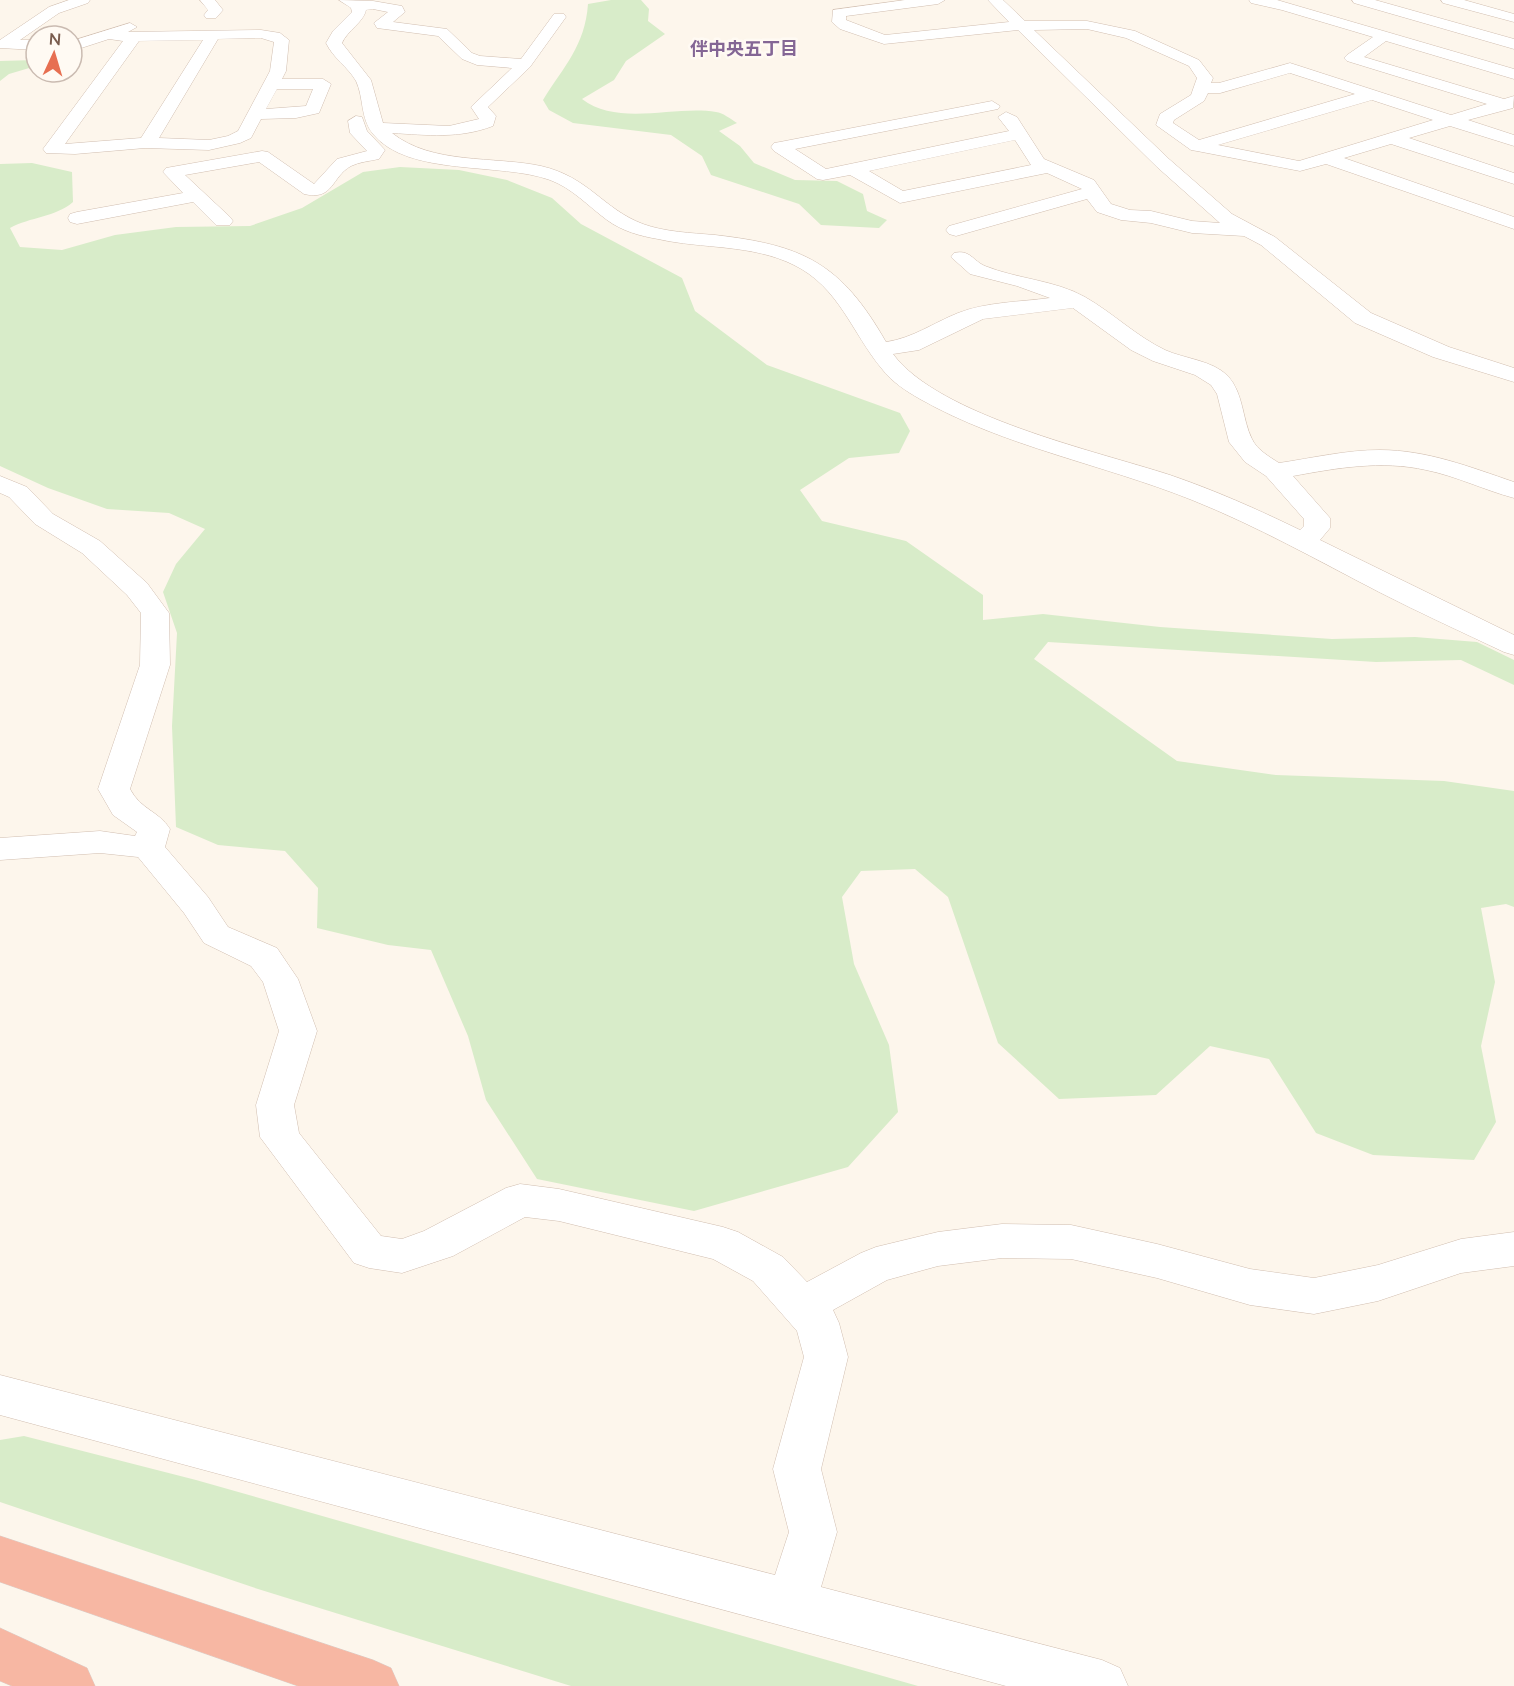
<svg xmlns="http://www.w3.org/2000/svg" width="1514" height="1686" font-family="Lato,'Noto Sans JP',sans-serif">
<rect width="100%" height="100%" fill="#fdf6ec"/>
<!-- green -->
<path fill="#d8ecc9" d="M611 0H641L649 9 648 21 665 34 626 61 614 80 582 99C618 127 675 105 716 112 723 113 731 119 737 123L719 131 740 146 754 163 795 180 837 181 863 194 867 211 887 220 879 228 821 225 799 204 711 175 702 156 671 135 573 123 549 110 543 100C564 66 585 46 588 4Z
M36 60V66L9 74 0 81V61Z
M32 163 72 172 73 202C56 217 30 217 10 228L20 247 62 250 115 235 176 227 250 226 302 208 363 172 400 167 459 170 507 180 552 198 581 224 682 278 695 311 767 365 900 413 910 431 899 453 849 458 800 490 822 521 906 541 983 595V620L1043 614 1160 627 1332 639 1415 637 1477 642 1514 660V685L1461 660 1376 662 1048 642 1034 659 1177 761 1276 775 1444 781 1514 791V907L1506 904 1481 908 1495 982 1481 1046 1496 1122 1474 1160 1373 1155 1316 1133 1269 1059 1210 1046 1156 1095 1059 1099 998 1043 948 897 915 869 861 871 842 897 854 964 889 1045 898 1112 848 1167 694 1211 537 1179 486 1100 468 1036 431 950 388 945 317 928 318 888 285 851 218 845 176 827 172 726 177 633 163 592 176 564 205 529 169 513 107 509 48 488 0 466V164Z
M24 1436 196 1480 918 1686H571L258 1589 0 1502V1440Z"/>
<g fill="none" stroke-linecap="round" stroke-linejoin="round">
<!-- minor casing -->
<g stroke="#d1beb0" stroke-width="1">
<path id="minor" d="M69 0H90L88 3 59 13 20 40H36V50L0 48V40L49 7Z
M200 0H215L223 10 216 18H206L204 15 208 10Z
M339 0 373 1 402 6 405 12 393 22 447 29 472 53 480 56 521 59 554 14H564L566 17 530 67 488 107 496 116 493 126C459 139 427 135 392 133 432 165 494 156 541 166 589 177 603 209 643 224 665 232 691 233 715 235 803 245 841 263 886 342 913 338 933 323 958 313 986 302 1020 302 1050 298L1017 286 970 274 951 257 954 253C970 249 973 261 985 266 1017 279 1055 280 1085 297 1113 313 1136 336 1165 350 1185 359 1212 360 1228 376 1244 394 1242 419 1252 439 1257 450 1270 457 1279 463 1313 458 1346 450 1380 450 1427 450 1470 467 1514 482V498C1484 490 1456 476 1426 470 1381 460 1337 468 1293 476L1330 518V528L1320 540 1514 635V655L1504 652C1462 632 1420 613 1379 592 1317 560 1257 526 1192 500 1102 464 1005 447 920 399 906 391 892 382 882 369 852 333 839 287 794 265 752 244 702 249 658 239 640 236 622 231 607 220 588 206 572 188 550 180 501 162 408 177 373 134 360 118 364 98 356 81 348 67 333 58 326 43L333 31 352 12 351 8ZM373 9 388 12 374 23 377 28 438 36 462 59 477 65 512 68 471 107 479 119 449 126 383 123 371 80 342 43C347 31 364 22 366 10ZM1073 308 1131 350 1153 361 1195 375 1211 385 1217 394 1229 442 1245 462 1266 476 1304 519V526L1300 530C1257 509 1214 490 1170 475 1096 451 939 416 893 354L919 350 983 319Z
M905 0H945L938 4 846 16V20L885 35 1009 22 988 0H1003L1025 21H1087L1135 31 1199 60 1213 78 1211 83H1219L1290 63 1451 115 1487 104 1347 61 1344 58 1347 55 1373 37 1282 10 1251 3 1249 0H1277L1514 69V79L1386 41 1364 57 1504 99 1514 96 1513 108 1468 120 1514 135V146L1450 126 1409 138 1514 173V184L1391 144 1344 158 1514 217V229L1326 164 1300 171 1197 151 1191 150 1156 125 1160 114 1191 95 1197 78 1189 66 1126 38 1087 29 1034 30 1169 159 1232 214 1275 237 1371 313 1449 347 1514 368V382L1433 357 1355 323 1261 245 1244 236 1192 233 1151 223 1121 220 1097 212 1087 199 956 236 949 234 946 230 949 226 1082 189 1047 173 900 203 850 175 823 180 817 179 774 151 771 147 774 143 780 142 992 101 1000 106 998 109 795 149 826 169 1009 131 998 117 1006 112 1017 117 1044 159 1094 180 1111 204 1130 210 1151 211 1192 221 1220 223 1157 167 1018 30 884 44 840 29 832 22 833 10ZM1290 73 1355 94 1199 140 1173 123 1174 120 1204 101 1208 93H1220ZM1372 100 1433 120 1299 161 1218 145ZM1015 140 1031 165 903 191 869 171Z
M1352 0H1375L1514 39V49L1354 3Z
M1441 0H1464L1514 14V22L1443 3Z
M130 23 137 27 128 32 261 30 280 33 289 40 286 71 282 79H323L331 84 319 113 296 118 261 119 251 138 240 143 209 150 145 148 75 154 46 153 43 149 46 145 123 41 109 39 72 51V41ZM261 38 274 42 270 71 238 131 228 136 209 140 159 138 218 39ZM203 40 141 138 65 144 139 41ZM277 89H313L306 106 266 109Z
M356 116 362 117 367 131 385 150 379 159C370 161 359 162 351 166 331 177 334 201 304 194L259 162 185 175 230 217 233 221 230 225H216L193 202 77 224 70 222 68 218 70 214 77 212 183 193 163 172 166 168 262 151 268 152 314 184 337 159 367 151 350 133 348 121Z
M0 476 27 487 53 514 100 541 147 583 169 613 170 665 130 789C141 810 159 811 170 829L165 847 208 897 228 927 277 948 298 979 317 1031 294 1105 299 1133 381 1236 402 1239 424 1231 506 1188 520 1184 559 1189 723 1227 738 1232 783 1257 807 1282 861 1253 876 1247 938 1232 1002 1224 1071 1225 1157 1244 1250 1269 1314 1278 1378 1265 1461 1239 1514 1232V1266L1461 1273 1378 1301 1314 1314 1250 1305 1157 1278 1071 1259 1002 1258 938 1266 887 1280 833 1310 839 1323 848 1357 821 1469 837 1532 821 1587 1102 1660 1120 1668 1128 1686H1006L0 1415V1375L775 1575 789 1532 773 1469 804 1357 797 1331 753 1281 713 1259 559 1221 525 1217 453 1256 402 1273 369 1268 354 1263 260 1137 256 1105 279 1031 263 982 251 966 204 943 184 913 138 857 100 853 0 860V838L100 831 135 836 137 832 113 815 98 789 140 665 141 613 127 595 82 553 35 524 9 497 0 493Z"/>
</g>
<!-- highway casing -->
<g stroke="#dad1cd" stroke-width="1">
<path id="highway" d="M0 1536 373 1660 391 1668 399 1686H298L0 1582Z
M0 1628 87 1668 95 1686H12L0 1681Z"/>
</g>
<!-- minor -->
<use href="#minor" fill="#fff" fill-rule="evenodd"/>
<!-- highway -->
<use href="#highway" fill="#f7b7a3" fill-rule="evenodd"/>
</g>
<g text-anchor="middle" stroke-width="5" stroke-linejoin="round" paint-order="stroke">
<!-- far-neighbourhood labels -->
<g font-size="18" font-weight="bold" fill="#846695" stroke="#fffaf3">
<text x="744" y="55">伴中央五丁目</text>
</g>
</g>
<!-- north arrow -->
<g transform="translate(54 54) rotate(4)"><circle r="28" fill="#fffaf3" stroke="#cabbb1" stroke-width="1.5"/>
<path d="M0-4.5L10 22L0 15L-10 22Z" fill="#e76f51"/>
<text y="-9" font-size="16" font-weight="bold" text-anchor="middle" fill="#7a5c4d">N</text>
</g>
</svg>
